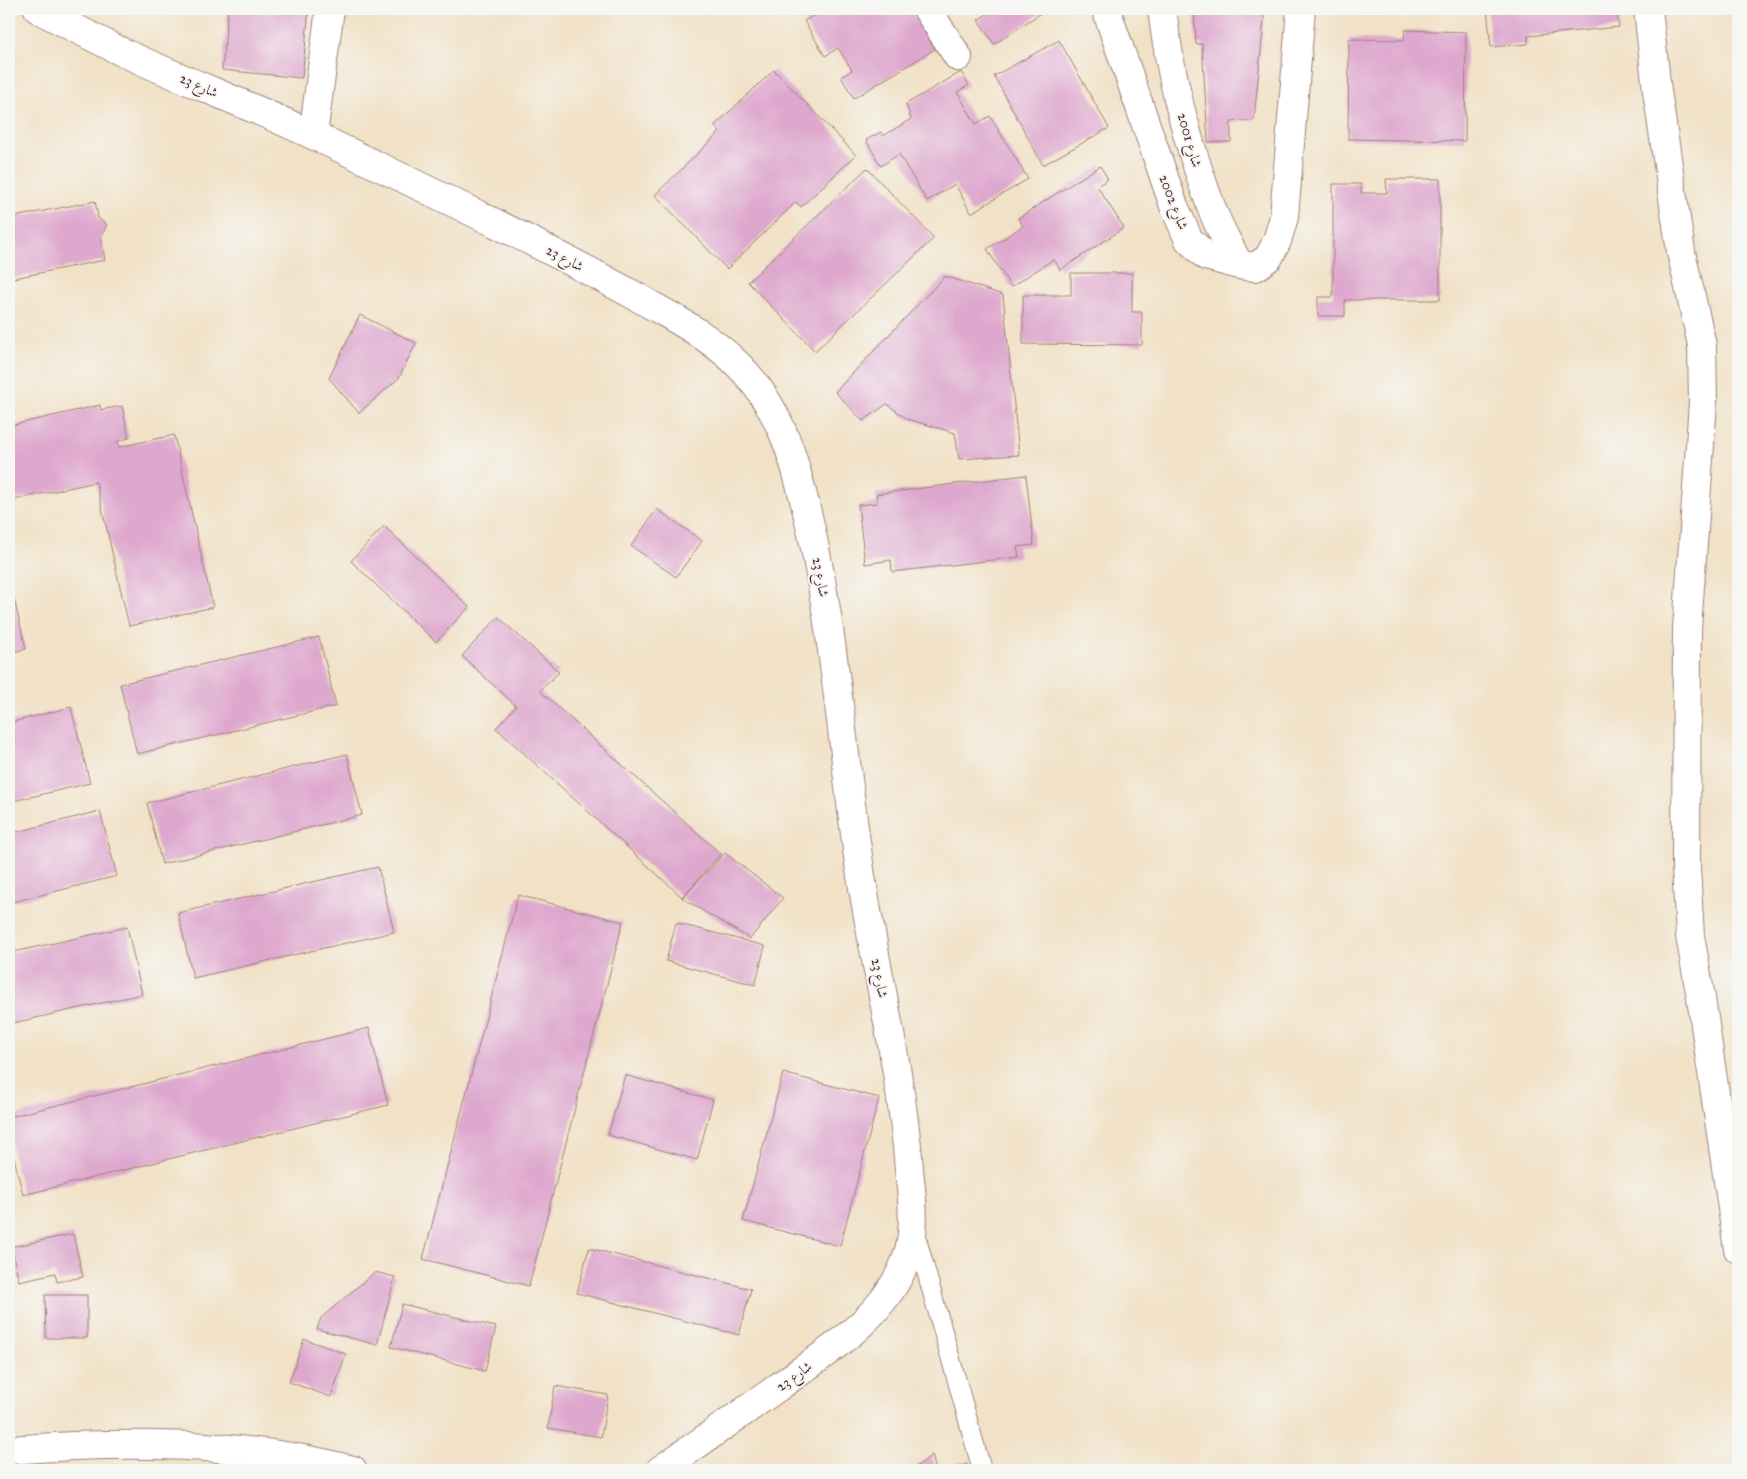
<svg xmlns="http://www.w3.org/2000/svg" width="1747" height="1479" font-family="'IM FELL Great Primer',Amiri,serif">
<rect width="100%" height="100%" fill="#f6f6f2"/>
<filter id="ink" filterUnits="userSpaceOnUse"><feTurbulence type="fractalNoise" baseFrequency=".02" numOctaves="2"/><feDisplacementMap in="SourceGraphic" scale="10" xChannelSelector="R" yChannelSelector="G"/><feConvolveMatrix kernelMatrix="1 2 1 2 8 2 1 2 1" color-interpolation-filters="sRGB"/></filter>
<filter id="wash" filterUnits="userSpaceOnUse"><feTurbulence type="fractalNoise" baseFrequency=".0096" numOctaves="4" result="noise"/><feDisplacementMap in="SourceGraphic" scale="20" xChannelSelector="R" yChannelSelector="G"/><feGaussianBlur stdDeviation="1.12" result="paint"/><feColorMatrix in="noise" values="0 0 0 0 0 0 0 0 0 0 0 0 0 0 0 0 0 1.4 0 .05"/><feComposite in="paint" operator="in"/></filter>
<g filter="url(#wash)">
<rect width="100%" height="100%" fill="#f1e1c6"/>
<g id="blocks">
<!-- building -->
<path fill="#dea7ce" d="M228 9H309L302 78 222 70Z
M825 9H910L935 49 854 98 841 77 852 70 838 48 825 56 804 21Z
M988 9H1047L994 44 978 20 990 12Z
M1194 9H1265L1254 120 1231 122V142H1208L1202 44H1196Z
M1487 9H1617L1619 27 1528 36V44L1491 47Z
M1405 30 1466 32 1465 141 1348 139 1349 39 1404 40Z
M1059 40 1109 128 1043 165 994 76Z
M774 70 856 155 801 207 796 202 727 269 655 195 720 132 714 126Z
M961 72 969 85 957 92 976 124 990 116 1028 179 971 213 955 184 927 201 899 154 881 166 866 140 881 132 883 136 911 119 906 104Z
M1100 166 1108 179 1097 186 1124 228 1060 270 1054 259 1011 287 987 249 1023 226 1018 218Z
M867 168 934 238 815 351 748 282Z
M1386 179H1440V300H1345V316H1318V297H1333V184H1361V193H1387Z
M95 201 98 218 107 225 101 237 105 260 9 279V218Z
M1071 273H1132V312H1142V345L1023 344V295H1071Z
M945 276 1003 295 1019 455 959 459 955 433 907 419 887 404 863 421 835 392Z
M360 315 416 343 399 378 359 413 329 378Z
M100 405 101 410 122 406 129 438 118 441 119 447 174 435 213 607 129 626 96 482 9 501V426Z
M1026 475 1034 545 1017 547 1019 557 892 572 891 560 865 564 858 505 877 503 876 494Z
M657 509 702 541 676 577 631 546Z
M384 526 469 607 436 642 351 561Z
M9 578 26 649 9 653Z
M498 617 559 672 540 691 721 854 682 897 496 728 516 706 462 656Z
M319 637 336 706 137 754 120 684Z
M71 707 90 783 9 802V723Z
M347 754 362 815 162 864 147 803Z
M100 811 117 876 9 903V834Z
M725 853 783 898 750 939 682 898Z
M378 867 394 932 193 978 178 913Z
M518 895 623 922 529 1286 423 1259Z
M676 923 765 946 755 985 666 961Z
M127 927 142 994 9 1024V953Z
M369 1028 388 1105 23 1195 9 1137V1117Z
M783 1073 879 1098 840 1246 743 1221Z
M625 1075 713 1100 697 1160 608 1135Z
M73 1234 83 1277 57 1282 55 1273 19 1281 11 1247Z
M589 1248 751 1289 739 1335 577 1293Z
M375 1272 395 1277 377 1345 317 1329 321 1318Z
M45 1295H87V1338H46Z
M402 1304 496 1327 485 1371 391 1347Z
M304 1339 346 1354 331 1397 289 1382Z
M555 1386 608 1395 601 1437 548 1428Z
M932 1455 936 1470H912Z
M967 1464 969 1470H947Z"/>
</g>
</g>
<g filter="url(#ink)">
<use href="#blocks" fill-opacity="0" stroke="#9e8078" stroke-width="1"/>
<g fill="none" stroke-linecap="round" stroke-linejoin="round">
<!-- lane casing -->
<g stroke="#9e8078" stroke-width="20">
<path id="lane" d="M915 1232 982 1470"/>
</g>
<!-- street casing -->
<g stroke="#9e8078" stroke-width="30">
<path id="street" d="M927 9 958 57
M1106 9 1174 206 1189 240 1206 256 1239 265 1256 267 1269 257 1277 241 1284 217 1301 9
M1162 9C1170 77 1188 145 1212 209 1219 228 1230 246 1239 265
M313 135 330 9"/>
</g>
<!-- secondary casing -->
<g stroke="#9e8078" stroke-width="30">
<path id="secondary" d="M38 9C65 23 92 37 120 51 185 81 252 106 317 137 379 166 440 196 501 226 547 249 592 272 637 297 670 316 704 333 732 359 762 386 782 424 794 463 832 591 839 724 858 856 873 961 901 1064 909 1169 912 1199 917 1232 906 1260 885 1318 825 1353 777 1388 738 1416 699 1443 660 1470
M1648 9 1657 91 1681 252 1702 345 1703 402 1687 629 1686 868 1690 936 1701 998 1738 1249"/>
</g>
<!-- highway casing -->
<g stroke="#9e8078" stroke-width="30">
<path id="highway" d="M9 1450C123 1441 241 1441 353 1470"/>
</g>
<!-- lane -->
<use href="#lane" stroke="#fff" stroke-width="18"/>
<!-- street -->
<use href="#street" stroke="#fff" stroke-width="28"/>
<!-- secondary -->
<use href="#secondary" stroke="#fff" stroke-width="28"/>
<!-- highway -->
<use href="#highway" stroke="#fff" stroke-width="28"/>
</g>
</g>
<g text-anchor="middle" stroke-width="4" stroke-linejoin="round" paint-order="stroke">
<!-- street labels -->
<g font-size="14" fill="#4a1f2b" stroke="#f6f6f2">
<text transform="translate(199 85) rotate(24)" y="5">شارع 23</text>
<text transform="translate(1190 140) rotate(74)" y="5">شارع 2001</text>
<text transform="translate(1174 202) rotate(69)" y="5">شارع 2002</text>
<text transform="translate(565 258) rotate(28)" y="5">شارع 23</text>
<text transform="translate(821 577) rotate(80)" y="5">شارع 23</text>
<text transform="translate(880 978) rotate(80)" y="5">شارع 23</text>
<text transform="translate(794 1376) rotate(-36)" y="5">شارع 23</text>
</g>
</g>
<!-- margin -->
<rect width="1747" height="1479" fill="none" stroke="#f6f6f2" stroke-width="30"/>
</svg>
